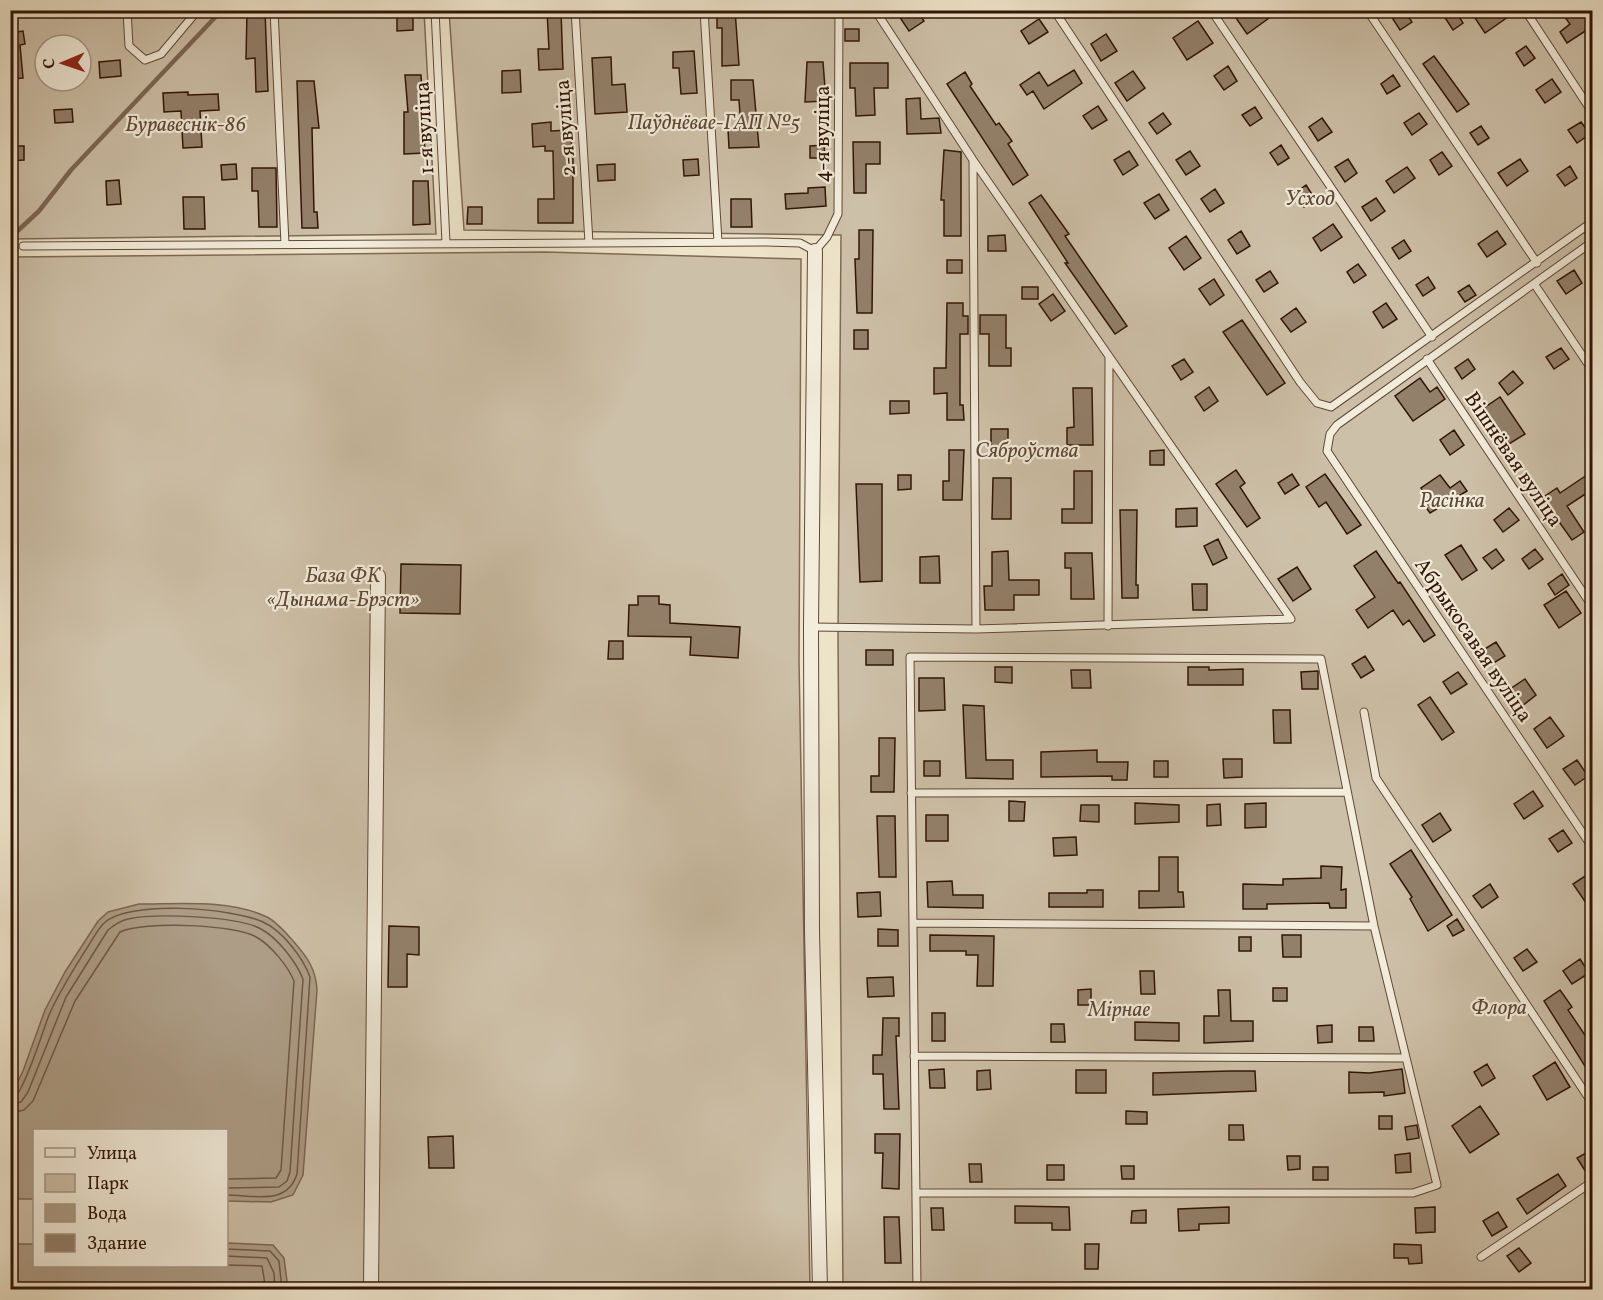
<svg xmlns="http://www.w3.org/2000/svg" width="1603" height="1300" font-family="Vollkorn,serif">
<rect width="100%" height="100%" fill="#ede3c9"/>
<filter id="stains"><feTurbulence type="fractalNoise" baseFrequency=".00333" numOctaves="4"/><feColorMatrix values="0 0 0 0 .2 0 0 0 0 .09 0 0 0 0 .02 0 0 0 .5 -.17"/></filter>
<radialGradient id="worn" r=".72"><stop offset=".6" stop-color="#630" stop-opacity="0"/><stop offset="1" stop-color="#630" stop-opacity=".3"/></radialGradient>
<!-- green -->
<path fill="#cdc0a8" stroke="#806a57" stroke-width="1.5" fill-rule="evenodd" d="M10 11H424L436 234 11 239ZM45 45H81V81H45Z
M449 11H1592V1289H843L838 637 841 235 464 230Z
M545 252 801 259 799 660 810 1289H11V257ZM34 1130H226V1266H34Z"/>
<!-- water -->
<path fill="#ad9d87" stroke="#7c6653" stroke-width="1.5" d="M139 904C179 904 229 899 267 917 277 922 286 933 294 942 307 957 316 969 317 990L303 1175 293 1195 271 1202 227 1201 226 1130H34V1199H11V1095L23 1071 45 1010 65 972 98 921 108 912Z
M227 1243 273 1245 284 1258 288 1289H11V1244H34V1266H226Z"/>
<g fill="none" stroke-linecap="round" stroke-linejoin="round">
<!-- shore -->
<path stroke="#705846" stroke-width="1.5" d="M10 1097 17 1095 21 1088C33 1064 40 1039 49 1015 59 992 72 972 85 951 91 942 96 932 103 924 127 899 233 908 263 922 283 931 303 958 310 977L297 1174C287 1206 254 1195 226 1195
M10 1104 21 1102 28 1092 66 997 108 930C114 925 120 921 128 919 155 913 238 916 261 929 278 938 296 962 303 979L290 1172 287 1181 279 1187 226 1188
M10 1113 24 1110 33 1101 75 1001 120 932C144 921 236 924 258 938 271 946 288 966 294 981L281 1170 276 1178 226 1179
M226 1249 270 1251 279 1261 282 1290
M226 1256 267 1258 274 1273 275 1290
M226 1265 262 1266 266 1290"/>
<!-- stream -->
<path stroke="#7c6653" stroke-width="4.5" d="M10 238 39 211 71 170 222 10"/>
</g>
<!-- building -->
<path fill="#93806b" stroke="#321406" stroke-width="1.5" d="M717 10H735L739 65 722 66V28H717Z
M895 10H917L924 21 909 31Z
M1246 10H1264L1269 18 1247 34 1236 18Z
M1399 10H1404L1412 22 1400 30 1391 16Z
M1440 10H1455L1463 23 1453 30Z
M1480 10H1518L1485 33 1473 15Z
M1572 10H1586L1593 20V26L1567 43 1560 32 1570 24 1564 16Z
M265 11 268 91 256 92 255 58 246 59 247 12Z
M547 11H561L563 69 539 70 538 49H549Z
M397 17H413V30L397 31Z
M1039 19 1048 32 1029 44 1021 31Z
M1198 21 1213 43 1187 60 1173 38Z
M845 29H859V41H845Z
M23 31 25 44 20 45 23 78 10 79V33Z
M1106 34 1117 51 1101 61 1091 44Z
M1526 46 1535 58 1524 66 1516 53Z
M694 51 697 93 681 94 679 68H673V52Z
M1434 56 1469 104 1457 112 1423 64Z
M611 57 612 85 625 84 627 112 595 114 592 58Z
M120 60 121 76 100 78 99 62Z
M807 62H823L826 101 805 102Z
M850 63H888V88H874L875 115 856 116 855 88H850Z
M1228 66 1237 81 1224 90 1214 76Z
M520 70 521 92 502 93V71Z
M1074 70 1082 83 1044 109 1033 91 1027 95 1020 85 1039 72 1048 86Z
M1133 71 1145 88 1127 101 1115 83Z
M965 72 972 84 970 86 996 125 999 123 1012 141 1008 144 1028 175 1013 185 947 84Z
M405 75H421L425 153 404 154V112H408Z
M1393 75 1400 86 1387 94 1381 84Z
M1552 79 1561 92 1545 103 1536 90Z
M731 80H753L759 147 729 148 728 129 741 128 739 100H731Z
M297 81H314L319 128H312L314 212H317L318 228H302Z
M188 92V95L218 94 219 110 200 111 202 147 183 148 181 111 164 112 163 93Z
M920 98 921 119 939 118 941 133 907 134 906 99Z
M1098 106 1107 120 1092 129 1083 116Z
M1255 107 1262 118 1250 126 1242 115Z
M72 109 73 122 55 123 54 110Z
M1163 113 1171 124 1157 134 1149 123Z
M1419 113 1427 124 1412 135 1404 123Z
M1322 118 1332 132 1318 141 1309 127Z
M551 122V131L570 130 573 159V223H538V199H554L553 151H545V146L533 147 532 124Z
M1581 122 1590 134 1577 143 1568 130Z
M1481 126 1489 138 1478 145 1470 133Z
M853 142H880V164H866V193H854Z
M824 145 825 158H810V146Z
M1281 145 1289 158 1278 165 1270 153Z
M10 146H24V160L10 161Z
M944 150 961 152V236H944V200H941Z
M1129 151 1138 165 1123 175 1114 160Z
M1190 151 1200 166 1186 175 1176 160Z
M1442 152 1452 166 1439 175 1430 160Z
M698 159 699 175 684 176 683 160Z
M1348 159 1357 173 1345 182 1335 167Z
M1520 159 1528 171 1507 186 1498 173Z
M236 164 237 179 222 180 221 165Z
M615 164V180L598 181 597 165Z
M1570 166 1577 178 1565 186 1557 175Z
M1407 167 1415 178 1394 193 1386 181Z
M252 168H276L277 227H259L258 191H252Z
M119 180 121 204 107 205 106 181Z
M413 181H428L430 224 413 225Z
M1306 185 1315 199 1304 207 1295 193Z
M825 187 826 206 786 209 785 194 808 193V188Z
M1215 189 1224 203 1210 212 1201 199Z
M1159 194 1169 210 1155 219 1144 203Z
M1041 195 1069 234 1065 236 1127 326 1115 334 1065 263H1068L1029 203Z
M183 197H204L205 229H184Z
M1376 198 1385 211 1371 221 1362 207Z
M731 199H751L752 227H731Z
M468 207H482V224H467Z
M1333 224 1342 237 1321 251 1313 238Z
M859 230H873L872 313H857L855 259H859Z
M1241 231 1250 246 1237 254 1228 240Z
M1497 231 1506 244 1487 257 1478 244Z
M1005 235 1006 251H988V236Z
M1186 236 1201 258 1184 270 1169 248Z
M1404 240 1411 251 1399 259 1392 248Z
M947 260H962V273H947Z
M1358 264 1366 275 1354 283 1347 272Z
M1574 270 1582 283 1566 294 1557 281Z
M1270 271 1278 283 1264 292 1256 280Z
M1428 277 1435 288 1423 296 1416 285Z
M1214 279 1224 295 1210 305 1199 289Z
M1469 285 1476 295 1465 302 1458 292Z
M1022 287H1038V299H1022Z
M1053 294 1065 311 1051 321 1039 304Z
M947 303H963V316H968V334H960V405H963L964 420H947V393L934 394V368H946Z
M1386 303 1397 319 1383 328 1373 312Z
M1296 308 1306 322 1291 332 1281 319Z
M980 315H1006V348H1011V366H989V334H980Z
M1242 320 1285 383 1267 395 1223 332Z
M854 330H868V349H854Z
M1561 348 1569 359 1554 369 1546 357Z
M1184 359 1193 372 1181 380 1172 366Z
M1468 359 1475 369 1462 379 1455 368Z
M1513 371 1523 383 1508 395 1499 383Z
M1420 378 1430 392 1437 387 1445 399 1413 421 1395 396Z
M1209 387 1218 401 1204 411 1195 397Z
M1073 388H1092L1093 445H1067V428L1074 427Z
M1500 397 1525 434 1509 444 1501 432 1497 434 1481 410Z
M890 401H909V413L890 414Z
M991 429H1008V450H991Z
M1454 430 1464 445 1450 455 1440 440Z
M949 450H964L962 500H943V481H949Z
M1164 450V465H1150V451Z
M1236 470 1245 483 1240 487 1260 518 1247 527 1216 484Z
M1074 471H1092V523H1062V509H1074Z
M1292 474 1299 485 1285 494 1278 483Z
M1325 474 1361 525 1347 534 1326 502 1319 507 1306 487Z
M898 475H911V489L898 490Z
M1440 475 1450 488 1460 481 1467 491 1430 513 1423 503 1428 499 1421 488Z
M1587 475 1593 484V489L1567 506 1584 532 1572 540 1542 498 1557 488 1560 493Z
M993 478H1011V519H992Z
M856 484H882V581L860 582Z
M1197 508V526L1176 527V509Z
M1509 508 1519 520 1503 532 1494 520Z
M1120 510H1137L1136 585H1138V598H1122Z
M1218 539 1227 558 1213 565 1204 546Z
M1461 545 1477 570 1462 580 1445 555Z
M1496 549 1504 560 1492 569 1483 558Z
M1535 549 1543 559 1529 569 1522 559Z
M1008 551 1009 580H1039V595H1014V610H985L984 586H992V552Z
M1376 551 1398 583 1400 582 1435 635 1424 642 1409 620 1403 625 1393 610 1368 628 1356 610 1375 597 1354 566Z
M1065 553H1092L1094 599H1071V568H1065Z
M939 556 940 583H920V557Z
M401 564 461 565 460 614 400 613Z
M1297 567 1311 589 1293 601 1278 579Z
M1562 574 1569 585 1555 595 1548 584Z
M1192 584H1207V610H1193Z
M1566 591 1581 613 1559 628 1544 605Z
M638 596H659V604L670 605V623L740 627 738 658 690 655 691 637 628 636 629 605H638Z
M609 641H623V659H608Z
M1496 642 1505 656 1492 664 1483 650Z
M866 650H893V665H866Z
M1365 656 1374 670 1361 678 1352 664Z
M995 667H1012V683L995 682Z
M1188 667H1209V670L1243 669V685H1188Z
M1071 670H1090L1091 688H1072Z
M1318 671V689H1302L1301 672Z
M1458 672 1467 684 1451 694 1443 682Z
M919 678H944L945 710 919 711Z
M1525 679 1536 695 1522 706 1510 689Z
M1430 697 1454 732 1442 740 1418 705Z
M963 705 984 706 986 760H1013V779L966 778Z
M1273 710H1290L1291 743H1274Z
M1550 717 1564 736 1547 748 1534 729Z
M879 738H895L894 792H871V776H879Z
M1097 750V762H1128L1127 780H1112V776L1041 777V752Z
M1223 759H1242V777L1224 778Z
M1577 760 1588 776 1575 785 1563 769Z
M924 761H940V776H924Z
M1154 761H1168V777H1154Z
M1533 791 1543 806 1524 819 1514 804Z
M1009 801 1025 802 1024 821H1009Z
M1135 803 1179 805V822L1135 824Z
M1266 803V827L1245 828V804Z
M1220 804 1221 825 1207 826V805Z
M1081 805H1099V822L1080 821Z
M1440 813 1451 830 1433 842 1422 825Z
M926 815H948V841H926Z
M877 816H895L896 877H879Z
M1563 830 1572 843 1558 852 1549 839Z
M1076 837 1077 855 1054 856 1053 838Z
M1411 850 1452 915 1428 931 1410 899 1412 897 1390 864Z
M1159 857H1178V892H1183L1184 907 1139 908V891H1159Z
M1321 866 1342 867 1341 890 1346 889V908H1330L1329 903 1267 904V909H1243V884L1283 885V879L1321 878Z
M1593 871V913L1573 884Z
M952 881 953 895H983V908L928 907 927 882Z
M1490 884 1498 897 1482 908 1473 896Z
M1087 890H1103V907H1049V893H1087Z
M880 892 881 916 858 917 857 893Z
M1457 919 1464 930 1453 936 1447 926Z
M389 926 419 927V955L407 954V987H388Z
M878 929 898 930V946H878Z
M930 935 994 936 993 986H977L978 955H966V951H930Z
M1282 935H1301V957H1283Z
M1239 937H1251V951H1239Z
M1527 949 1537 962 1523 971 1514 958Z
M1580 959 1589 973 1572 984 1563 971Z
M1140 971H1154L1155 994H1141Z
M893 977 894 996 868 997 867 978Z
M1273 988H1287V1001H1273Z
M1091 989V1005H1078V990Z
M1218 990H1230L1231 1021H1253V1041L1204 1043V1016H1219Z
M1560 990 1572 1007 1568 1010 1593 1047V1079L1544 1001Z
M932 1013H945V1041H932Z
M883 1018H899V1036H896L899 1109H884L883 1074H873V1055H882Z
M1135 1022 1179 1023V1041L1135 1040Z
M1051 1024H1064L1065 1042H1051Z
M1332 1025V1042L1318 1043 1317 1026Z
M1359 1027H1373L1374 1041H1359Z
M1555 1062 1570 1087 1547 1100 1533 1076Z
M1487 1064 1495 1078 1482 1086 1474 1072Z
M944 1069 945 1088H930L929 1070Z
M1402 1069 1405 1093 1384 1096V1092L1349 1093V1072L1369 1073Z
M990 1070 991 1089 977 1090V1071Z
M1076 1070H1106V1093H1076Z
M1230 1071H1255L1256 1091 1153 1095V1073Z
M1480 1106 1499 1134 1470 1153 1452 1126Z
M1126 1111 1147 1112V1124H1126Z
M1379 1116H1392V1129H1379Z
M1229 1125H1243L1244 1140H1229Z
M1417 1125 1419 1138 1407 1140 1405 1127Z
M875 1134H900L899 1189 882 1188 883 1153H875Z
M453 1136 454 1168H429L428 1137Z
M1593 1149V1176L1589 1177 1577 1158Z
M1410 1153 1411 1172 1396 1173 1395 1155Z
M1287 1156H1300V1169L1288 1170Z
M969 1164H981L982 1182H970Z
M1047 1165H1064V1180H1047Z
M1121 1166H1134V1179H1122Z
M1313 1167H1328V1180H1313Z
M1558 1174 1566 1186 1527 1214 1517 1199Z
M1015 1206 1069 1207 1070 1230H1052V1223H1015Z
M1229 1207V1223L1199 1224V1230L1179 1231 1178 1209Z
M1435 1207V1232L1416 1233 1415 1208Z
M931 1208H943L944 1230H932Z
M1146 1210V1223H1131L1132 1211Z
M1498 1212 1507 1227 1492 1236 1483 1221Z
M884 1217H899L901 1263H885Z
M1085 1244H1099L1098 1269H1085Z
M1394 1244 1421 1245 1422 1263 1409 1264 1408 1258H1394Z
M1519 1248 1531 1263 1519 1272 1507 1256Z"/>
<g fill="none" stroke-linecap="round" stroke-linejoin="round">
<!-- service casing -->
<g stroke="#614837" stroke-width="9">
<path id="service" d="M127 10 129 46 145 60 161 54 198 10
M274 10 285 244
M435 10 446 243
M575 10 589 243
M704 10 718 242
M1054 10 1300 382 1317 403 1331 407 1592 222
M1211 10 1432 337
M1367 10 1537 263
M1525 10 1592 112
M973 161 976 629
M1592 242 1337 425 1330 434 1327 451 1592 847
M23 246 766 242 800 243 815 251 827 237 838 214 839 10
M1535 285 1592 370
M1427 359 1592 606
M1108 626 1109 358
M811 627 976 629 1291 619 973 160 875 10
M1364 712 1376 778 1592 1103
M911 793 1346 792
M913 923 1374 926
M914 1056 1406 1058
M1481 1257 1592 1182
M917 1290 910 657 1321 659 1374 926 1437 1185 1413 1193H918
M1588 1290 1592 1287"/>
</g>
<!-- minor casing -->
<g stroke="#614837" stroke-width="16">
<path id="minor" d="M815 251 811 627 812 931 820 1290
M371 1290 378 576"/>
</g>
<!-- service -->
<use href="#service" stroke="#f3eddc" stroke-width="7"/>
<!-- minor -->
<use href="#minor" stroke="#f3eddc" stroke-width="14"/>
</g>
<g text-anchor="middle" stroke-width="4.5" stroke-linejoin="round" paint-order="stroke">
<!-- park labels -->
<g font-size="21" font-style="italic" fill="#604837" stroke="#f3eddc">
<text x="714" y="129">Паўднёвае-ГАП №5</text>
<text x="186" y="131">Буравеснік-86</text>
<text x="1310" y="205">Усход</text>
<text x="1027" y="457">Сяброўства</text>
<text x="1452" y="507">Расінка</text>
<text x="343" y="582">База ФК<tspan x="343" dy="24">«Дынама-Брэст»</tspan></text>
<text x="1499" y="1014">Флора</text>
<text x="1119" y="1016">Мірнае</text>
</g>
<!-- street labels -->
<g font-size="21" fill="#321406" stroke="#f3eddc">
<text transform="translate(424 128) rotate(-93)" y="7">1-я вуліца</text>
<text transform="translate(565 128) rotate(-94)" y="7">2-я вуліца</text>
<text transform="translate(822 134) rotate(-90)" y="7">4-я вуліца</text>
<text transform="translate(1514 459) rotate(56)" y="7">Вішнёвая вуліца</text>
<text transform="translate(1474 640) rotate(56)" y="7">Абрыкосавая вуліца</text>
</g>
</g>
<!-- margin -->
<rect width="1603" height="1300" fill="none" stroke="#ede3c9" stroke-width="36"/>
<rect x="12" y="12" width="1579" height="1276" fill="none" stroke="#321406" stroke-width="3"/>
<rect x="18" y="18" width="1567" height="1264" fill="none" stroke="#321406" stroke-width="1.5"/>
<!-- legend -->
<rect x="33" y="1129" width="195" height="138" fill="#f3eddc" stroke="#a69686" stroke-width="1.5"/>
<rect x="45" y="1148" width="30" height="9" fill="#f3eddc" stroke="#a69686" stroke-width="1.5"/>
<text x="87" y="1159" font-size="18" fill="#321406">Улица</text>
<rect x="45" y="1174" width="30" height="18" fill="#cdc0a8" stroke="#a69686" stroke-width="1.5"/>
<text x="87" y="1189" font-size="18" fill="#321406">Парк</text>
<rect x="45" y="1204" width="30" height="18" fill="#ad9d87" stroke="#a69686" stroke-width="1.5"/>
<text x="87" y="1219" font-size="18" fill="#321406">Вода</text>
<rect x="45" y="1234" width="30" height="18" fill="#93806b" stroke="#a69686" stroke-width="1.5"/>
<text x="87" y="1249" font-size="18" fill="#321406">Здание</text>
<!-- north arrow -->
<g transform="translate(63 63) rotate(268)"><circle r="28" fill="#f3eddc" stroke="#a69686" stroke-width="1.5"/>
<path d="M0-4.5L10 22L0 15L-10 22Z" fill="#8f2418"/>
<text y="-9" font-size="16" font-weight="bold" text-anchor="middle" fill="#321406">С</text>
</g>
<rect width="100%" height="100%" filter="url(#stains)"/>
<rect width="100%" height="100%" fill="url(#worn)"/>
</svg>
